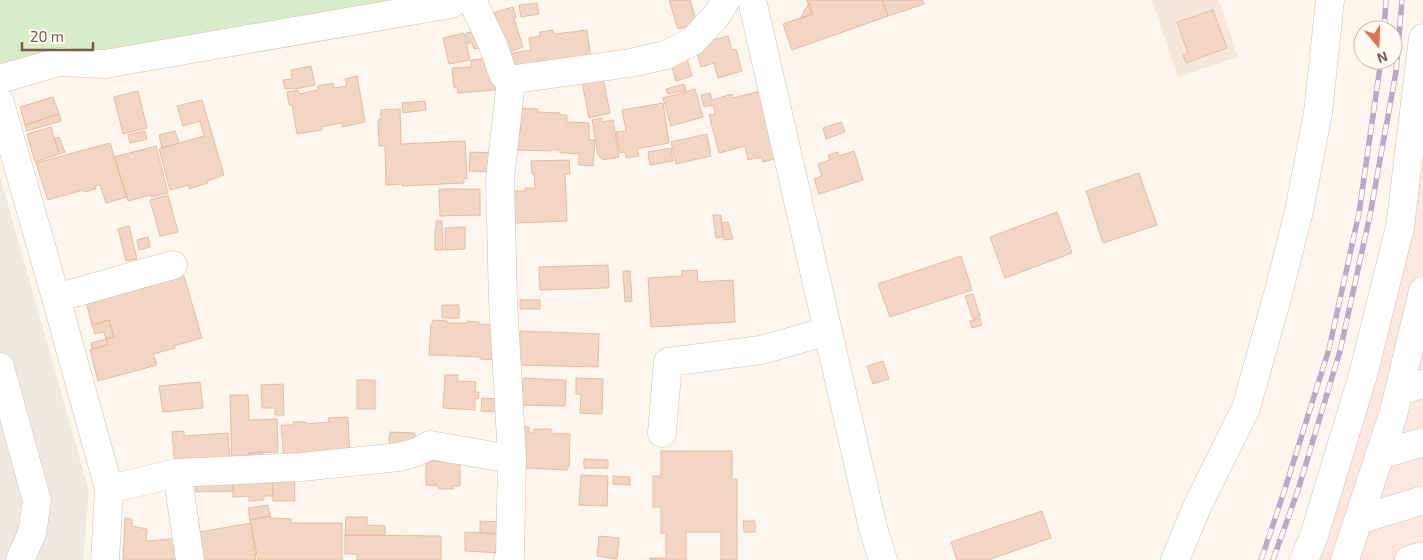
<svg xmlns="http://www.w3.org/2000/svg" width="1423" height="560" font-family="'Exo 2',sans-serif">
<rect width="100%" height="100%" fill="#fdf6ec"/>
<!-- residential -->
<path fill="#f5e8da" d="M1152 0H1219L1238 57 1178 77Z"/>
<!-- commercial -->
<path fill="#fde8e0" d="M1423 105V560H1310Z"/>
<!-- industrial -->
<path fill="#efe9e4" d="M0 176 89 491 83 560H0Z"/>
<!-- green -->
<path fill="#d8ecc9" d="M0 0H408L105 54 56 48 0 65Z"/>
<!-- building -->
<path fill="#f3d5c3" stroke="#e6bba3" d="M669 0H690L697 24 678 29Z
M807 0H882L888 16 792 50 783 24 812 14Z
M882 0H922L924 4 888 16Z
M537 3 539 14 521 17 519 5Z
M809 3 812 14 800 19Z
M513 7 516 18 514 19 523 47 504 54 492 13Z
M1213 10 1227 48 1186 63 1183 55 1188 53 1177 22Z
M553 30 554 34 587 30 591 59 509 70 507 54 531 50 529 38 540 36V32Z
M479 31 488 46 474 49 472 42 468 44 466 33Z
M464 33 470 60 449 64 443 38Z
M728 36 732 50 736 49 742 71 718 78 714 63 701 67 696 50 707 46 706 42Z
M492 58 495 90 458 93 457 87 454 88 452 68 471 67V60Z
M687 59 692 76 676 81 671 64Z
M311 66 315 85 295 89V88L285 89 283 80 292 79 291 70Z
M357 76 365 122 342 127V123L321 127 322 130 297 134 292 105H289L287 92 298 90 299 94 318 90V86L333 83 334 88 347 86 345 79Z
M603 78 610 113 589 118 582 82Z
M684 84 686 90 668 94 666 89Z
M695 89 703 117 671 126 663 98Z
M138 91 147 128 123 134 114 97Z
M761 91 778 158 763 162 761 157 748 160 745 146 719 153 709 115 715 114 713 105 704 107 701 95 710 93 712 100 732 94 733 98Z
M53 97 59 114 25 125 20 107Z
M202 100 224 175 207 181 208 183 189 189V185L170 190 159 149 204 136 200 121 183 126 177 106Z
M425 101 426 110 403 113 402 103Z
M663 103 669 143 637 149 639 156 626 158 625 152 620 153 616 132 626 131 622 110Z
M518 108 538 109V112L560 113V115H567V122L589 123V140H595L593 166 579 165V154L560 153V150H551V151L517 150V134H520L521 123H518Z
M400 109 401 144 465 141 467 179 464 178V183L402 186V184L386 185 385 146H379L378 120 381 119V110Z
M59 114 61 121 27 131 25 125Z
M602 118V122L613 120 619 157 603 160 598 155 592 120Z
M841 122 845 132 826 139 823 128Z
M51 127 59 154 35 162 27 134Z
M145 131 147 139 130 143 128 135Z
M175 131 179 143 162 148 159 135Z
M707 134 711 156 676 164 671 142Z
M59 137 65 152 59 154 54 139Z
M110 143 127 197 106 203 100 185 95 186 96 189 84 192 83 190 48 200 36 163Z
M156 146 168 193 151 197V195L128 201 114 157Z
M671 148 673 161 650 165 648 152Z
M854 151 863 180 819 194 814 179 822 176 818 164 830 160 828 155 838 152 839 156Z
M470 152 496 153V172L469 171Z
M569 160 570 174H565L567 221 515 223 514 191H525V188H535L534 174H532L531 161Z
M1139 173 1157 225 1103 243 1086 191Z
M439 189H480V215L440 216Z
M168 195 178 232 160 236 150 200Z
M1057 212 1072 253 1005 278 990 237Z
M713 215H721L723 237 716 238Z
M436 221H442L443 250H435V229H436Z
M728 222 733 239 724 240 722 223Z
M129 226 137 259 126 261 118 229Z
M465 227V249L445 250V228Z
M148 237 150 247 139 250 137 240Z
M961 256 972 290 890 317 878 284Z
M608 265 609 288 540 290 539 267Z
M697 270 698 282 733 280 735 322 651 327 648 278 682 276V271Z
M623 271H630L632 301 625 302Z
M184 276 202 338 174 346 175 348 153 354 157 365 98 381 90 350 108 345 106 339 114 337 109 320 92 325 86 302 135 289 136 290H137Z
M973 294 980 316 973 319 965 296Z
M520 300H540V309H520Z
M442 305H459V318H442Z
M980 318 982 325 972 328 970 321Z
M109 320 114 337 106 339 104 332 95 334 92 325Z
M433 320 447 321V323H467V321L479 322V324L496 325 494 360 480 359V357L429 355 431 324H432Z
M520 331 599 334 598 367 519 365Z
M106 339 108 345 92 349 91 343Z
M883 361 889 379 873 384 867 366Z
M445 375H458L457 381 476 382 475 392H479L478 399 475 398V410L443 408Z
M523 378 566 380 565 406 522 405Z
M576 378 603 379 602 414 580 413 581 394H576Z
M357 380H375V409H357Z
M200 382 203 408 163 412 159 386Z
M283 384 284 415H275V408H262L261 385Z
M230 395H248L249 420 277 419 278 452 249 453V456H243V465H232Z
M482 398 501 399 500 412 481 411Z
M348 417 350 458 284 459 281 425H294L293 422H306L307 424 329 422 328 418Z
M525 427H529V433H534V429H551V433L570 434 569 467H567V470L525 468 523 466Z
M184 431V436L228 433 230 465 175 468 172 432Z
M390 432 415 433 414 448 389 446Z
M661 451H732V479H737V560H721V532H686V560H650V558H666V533H661V507H653V476H661Z
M263 452 258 464 243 465V456H249V453Z
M584 459 608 460V468H584Z
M426 461 460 462V486H453V489H439L438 486 426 485Z
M272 474 273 496H264V500L249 501V496L233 497V475Z
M272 474H294L295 501H273Z
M233 475V491L196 492 195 476Z
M581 475 608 476 607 506 579 505Z
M613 476 630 477V485L613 484Z
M268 505 270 516 250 520 248 508Z
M1042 511 1051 538 988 560H957L951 542Z
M270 516 271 518 291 519V523H342V560H258L250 520Z
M198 517 200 532 251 523 256 560H196L190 518Z
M346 517H367V525L385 526V535H345Z
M125 518 132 519V526L147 529 146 541 181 538 183 560H123Z
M480 521 502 522 501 534 480 533Z
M743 521H755V532H744Z
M465 532 501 534 502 553 465 551Z
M345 535 441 536V560H357V554H345Z
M599 536 619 538 617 559 597 556Z"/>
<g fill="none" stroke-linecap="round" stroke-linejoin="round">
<!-- minor casing -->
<g stroke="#d1beb0" stroke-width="29">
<path id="minor" d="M472 0 493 45 503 74 509 80 510 90 500 179 503 300 512 457 510 557 508 560
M752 0 873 528 883 560
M0 79 58 62 105 64 451 4 456 0
M509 80 630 63 666 55 693 41 717 15 726 0
M0 103 56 298 109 489 105 560
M56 298 173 265
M0 367 37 501 32 533 20 560
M1399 391 1423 384
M662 433 668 362 761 350 828 331
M1380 455 1423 442
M177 473 301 467 399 457 417 452 430 445 493 456 512 457
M109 489 177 473 190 560
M1359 520 1423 500
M1175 560 1197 507 1246 408 1278 294 1299 211 1318 113 1330 0
M1304 560 1314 536 1363 375 1400 227 1423 38
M1345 560 1393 415 1423 291
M1409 560 1423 556"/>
</g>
<!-- minor -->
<use href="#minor" stroke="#fff" stroke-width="28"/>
<!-- rail casing -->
<g stroke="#b9a8c9" stroke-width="5.5">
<path id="rail" d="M1384 30 1386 0
M1261 560 1284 492 1329 349 1359 213 1381 60
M1273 560 1298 490 1340 351 1370 215 1396 72 1402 0"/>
</g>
<!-- rail -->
<use href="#rail" stroke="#fffaf3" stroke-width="4" stroke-dasharray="11" stroke-linecap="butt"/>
</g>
<!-- north arrow -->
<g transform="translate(1378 45) rotate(161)"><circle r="24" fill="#fffaf3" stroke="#cabbb1"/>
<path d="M0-4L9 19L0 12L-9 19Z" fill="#e76f51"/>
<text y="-8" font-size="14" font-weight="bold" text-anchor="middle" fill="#7a5c4d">N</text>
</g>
<!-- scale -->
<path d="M22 42v8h71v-8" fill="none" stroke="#7a5c4d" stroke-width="2.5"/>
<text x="30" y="42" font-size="15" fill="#7a5c4d" stroke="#fffaf3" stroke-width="4" paint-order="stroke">20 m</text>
</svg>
